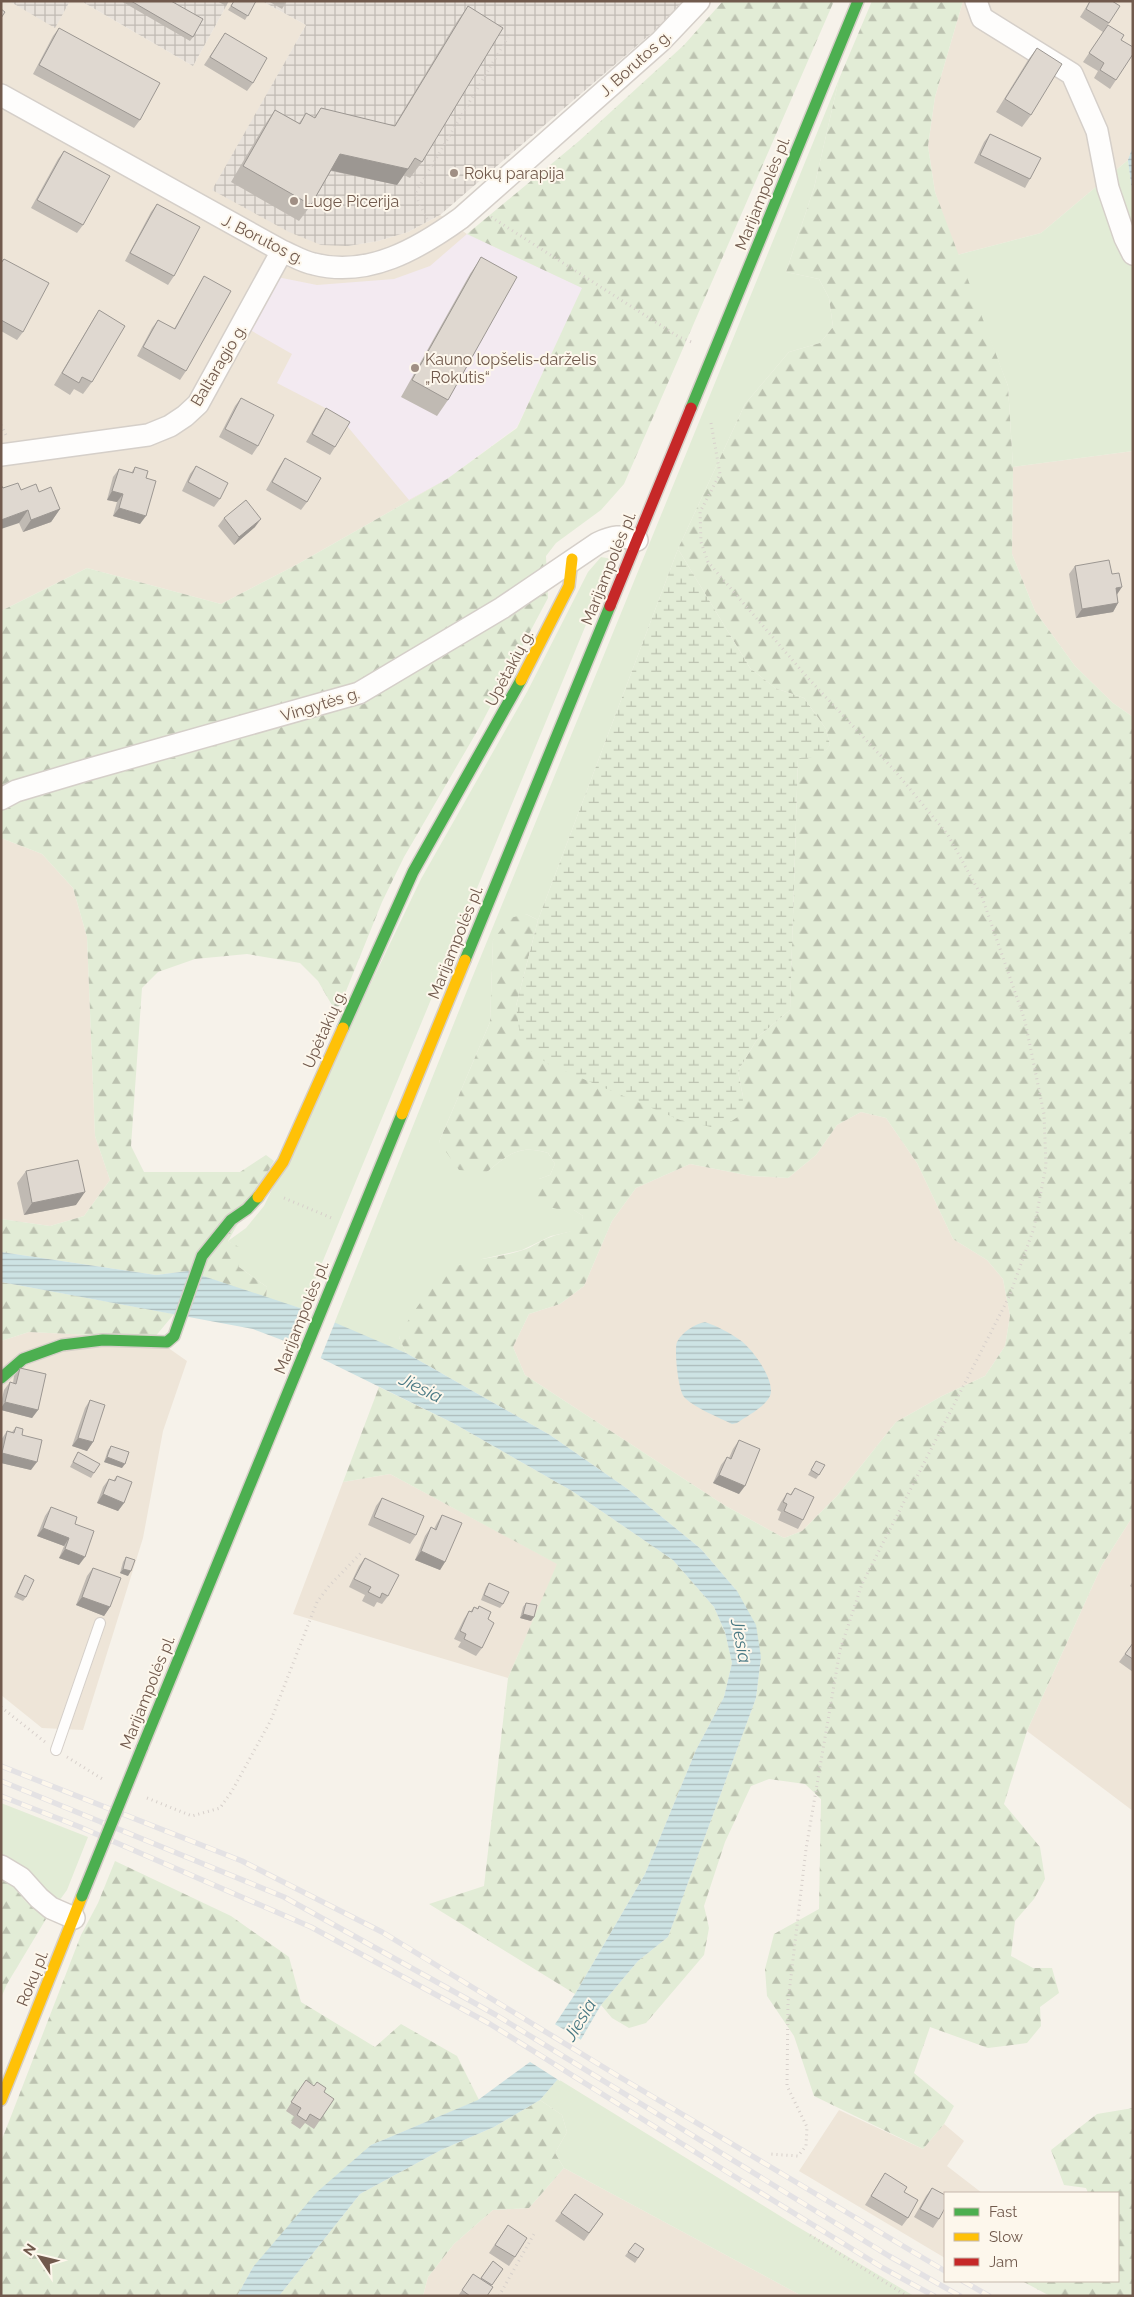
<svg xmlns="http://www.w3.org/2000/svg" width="1134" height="2297" font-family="Raleway,sans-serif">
<defs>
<pattern id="industrial-grid" width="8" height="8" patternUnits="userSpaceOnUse" patternTransform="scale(1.25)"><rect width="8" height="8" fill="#e8e2db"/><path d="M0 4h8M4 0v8" fill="none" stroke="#c0bab4"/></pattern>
<pattern id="forest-firs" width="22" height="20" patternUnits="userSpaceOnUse" patternTransform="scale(1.25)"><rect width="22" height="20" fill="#e2ecd6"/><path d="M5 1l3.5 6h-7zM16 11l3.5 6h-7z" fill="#bcc2b0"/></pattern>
<pattern id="wetland-marsh" width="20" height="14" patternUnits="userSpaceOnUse" patternTransform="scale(1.25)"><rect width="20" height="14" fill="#e2ecd6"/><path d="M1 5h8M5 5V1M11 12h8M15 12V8" fill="none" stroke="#bcc2b0"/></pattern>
<pattern id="water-rules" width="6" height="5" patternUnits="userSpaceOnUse" patternTransform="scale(1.25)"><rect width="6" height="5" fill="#cde3e4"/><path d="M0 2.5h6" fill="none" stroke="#abbbbb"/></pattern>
</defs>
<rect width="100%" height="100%" fill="#f6f2ea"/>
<!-- residential -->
<path fill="#eee5d8" d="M1 1H9L55 27 70 1H81L193 66 229 1H262L306 25 213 190 348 246 378 241 408 232 440 215 467 234 583 288 447 479 296 565 221 604 87 568 1 611Z
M963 1H1133V146L1128 160 1041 233 957 255 935 192 928 146 935 97Z
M1133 451V717L1113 703 1075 666 1035 611 1012 554 1013 467Z
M1 838 42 854 73 888 87 937 95 1136 110 1180 84 1216 50 1226 1 1219Z
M861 1112 886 1118 917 1163 953 1239 987 1260 1003 1279 1010 1316 1005 1346 985 1376 942 1396 896 1422 837 1496 802 1531 784 1538 724 1505 525 1375 513 1347 529 1314 560 1304 584 1286 612 1221 636 1188 690 1164 751 1176 788 1178 816 1155 837 1125Z
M29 1332 154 1338 187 1361 163 1431 143 1538 83 1730 42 1728 1 1695V1341Z
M390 1474 558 1564 508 1678 293 1614 343 1482Z
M1133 1516V1811L1027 1731 1102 1565Z
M839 2110 923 2149 944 2124 964 2141 947 2166 982 2193H945V2258L799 2171Z
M564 2168 802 2296H423L428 2277 454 2244 493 2210 529 2208Z"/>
<!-- industrial -->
<path fill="url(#industrial-grid)" d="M9 1H70L55 28Z
M81 1H229L193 66Z
M262 1H685L675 13 440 215 408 232 378 241 348 246 321 245 289 232 212 190 306 25Z"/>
<!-- education -->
<path fill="#f3eaf1" d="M467 234 583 288 517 427 447 479 409 500 337 414 277 383 292 354 245 327 277 277 317 285 394 279 430 266Z"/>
<!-- green -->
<path fill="#e2ecd6" d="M839 79 814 188 786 272 819 279 829 298 833 327 820 343 789 352 745 404 678 549 538 920 526 914 493 940 490 1022 439 1142 487 1172C509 1154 519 1144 548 1153L555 1164 550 1175 539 1179 560 1210H574L583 1216 581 1225 573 1231 551 1236 522 1250 482 1259 399 1337 406 1353 334 1324 470 983Z
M1128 160 1133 199V451L1013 467 1008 386 957 255 1041 233Z
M601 557 612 559 609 569 303 1309 266 1298 267 1287 239 1267V1248L228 1241 246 1228 264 1206 421 879 527 692 588 572Z
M1 1803 88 1837 67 1890 46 1919 24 1900 12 1880 1 1873Z
M558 2079 793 2224 914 2296H802L564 2168 555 2153 567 2132 562 2115 540 2100Z"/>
<!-- forest -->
<path fill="url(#forest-firs)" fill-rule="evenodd" d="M723 1H834L624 484 601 510 556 543 546 556 548 598 479 728 404 857 382 902 340 1006 333 1007 318 981 300 963 247 954 195 959 158 972 142 988 131 1146 144 1172H240L266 1155 274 1161 228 1241 239 1247V1267L267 1287 266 1298 188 1271 156 1275 1 1252V1219L50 1226 84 1216 110 1180 95 1136 87 937 73 888 42 854 1 838V611L87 568 221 604 296 565 447 479 517 428 582 288 467 234 579 141 684 45Z
M872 1H963L935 97 928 146 935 192 1008 386 1013 467 1012 554 1035 611 1075 666 1113 703 1133 717V1516L1102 1565 1027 1731 1004 1804 1040 1847 1045 1879 1034 1899 1015 1921 1011 1956 1033 1968H1052L1059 1993 1040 2007 1041 2026 1027 2043 988 2048 930 2027 914 2073 954 2106 944 2124 923 2149 814 2096 794 2036 767 1996 765 1969 774 1934 819 1909 821 1799 805 1784 769 1779 751 1786 725 1842 704 1906 709 1928 704 1955 646 2023 629 2028 612 2018 601 2005 638 1961 668 1937 756 1698 761 1657 737 1591 701 1549 629 1490 550 1435 406 1353 399 1337C405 1323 434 1281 446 1272 469 1257 498 1259 523 1250 533 1247 541 1240 551 1237 565 1231 579 1234 583 1216L574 1210H560L538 1203 529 1190 539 1179 550 1175 555 1164 548 1153C519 1144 509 1154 487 1172L459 1170 439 1142 490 1022 493 940 510 918 526 914 538 920 516 1006 743 1097 738 1071 759 1036 790 1010 798 758 821 756 830 745 826 729 804 698 775 688 750 668 678 549 745 404 789 352 820 343 833 327 829 298 819 279 786 272 814 188 839 79ZM861 1112 886 1118 917 1163 953 1239 987 1260 1003 1279 1010 1316 1005 1346 985 1376 942 1396 896 1422 837 1496 802 1531 784 1538 724 1505 525 1375 513 1347 529 1314 560 1304 584 1286 612 1221 636 1188 690 1164 751 1176 788 1178 816 1155 837 1125Z
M1 1282 174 1314 154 1338 29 1332 1 1341Z
M379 1387 453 1423 572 1491 673 1560 714 1607 725 1632 732 1663 724 1697 696 1750 645 1874 575 1994 429 1904 484 1886 508 1678 557 1564 390 1474 343 1482Z
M115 1861 231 1916 289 1957 301 2002 375 2047 401 2024 457 2056 479 2100 371 2145 253 2267 237 2296H1V2142L81 1935 98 1903Z
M1 1873 12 1880 24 1900 46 1919 7 1984 1 1998Z
M540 2100 562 2115 567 2132 555 2153 564 2168 529 2208 493 2210 454 2244 428 2277 423 2296H279L360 2194 441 2150 494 2127Z
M1133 2108V2296H1050L1022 2281H1118V2193H1088L1086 2188 1064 2185 1051 2150 1097 2114Z"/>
<!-- wetland -->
<path fill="url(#wetland-marsh)" d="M678 549 750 668 775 688 804 698 826 729 830 745 821 757 798 758 790 1010 759 1036 738 1071 743 1097 742 1114 720 1129 680 1120 548 1064 521 1043 516 1006 538 920Z"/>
<!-- water -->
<path fill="url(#water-rules)" d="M1133 146V199L1128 160Z
M1 1252 156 1275 188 1271 303 1309 406 1353 550 1435 629 1490 701 1549 737 1591 756 1625 761 1657 756 1698 668 1937 638 1961 601 2005 558 2079 540 2100 494 2127 441 2150 360 2194 279 2296H237L253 2267 317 2192 371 2145 478 2100 530 2062 575 1994 645 1874 696 1750 724 1697 732 1663 725 1632 714 1607 673 1560 572 1491 453 1423 290 1343 253 1329 1 1282Z
M705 1322C717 1326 730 1333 740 1340 752 1348 776 1381 770 1396 765 1407 747 1416 737 1423L732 1424C718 1417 695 1408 685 1398 678 1392 674 1349 677 1342 682 1332 695 1324 705 1322Z"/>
<!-- pier -->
<path fill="#f6f2ea" d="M304 1307 335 1322 319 1362 289 1345Z
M553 2023 583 2041 560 2081 527 2060Z"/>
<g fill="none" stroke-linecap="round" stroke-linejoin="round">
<!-- lane casing -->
<g stroke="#d5cfc9" stroke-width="12">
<path id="lane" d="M56 1750 100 1623"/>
</g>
<!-- street casing -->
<g stroke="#d5cfc9" stroke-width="24">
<path id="street" d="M976 1 982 18 1072 74 1097 131 1108 188 1125 238 1133 254
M1 95 282 251C292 255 303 262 314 264 368 278 418 249 461 218L661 41 699 1
M1 455 148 435 170 426 185 416 198 404 282 251
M1 799 16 791 90 769 359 693 502 608 598 543C613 536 621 535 637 540
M1 1866 21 1878 39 1898 51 1908 74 1918"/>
</g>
<!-- fast casing -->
<g stroke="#d6cfc8" stroke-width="14">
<path id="fast" d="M691 408 858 1
M465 960 610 606
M343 1028 413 872 521 680
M1 1378 23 1359 62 1345 103 1340 167 1342 174 1336 202 1256 231 1220 247 1209 258 1197
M142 1748 402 1114"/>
</g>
<!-- slow casing -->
<g stroke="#d6cfc8" stroke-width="14">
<path id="slow" d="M521 680 569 586 572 559
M402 1114 465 960
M258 1197 283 1162 343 1028
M1 2100 82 1896"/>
</g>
<!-- jam casing -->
<g stroke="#d6cfc8" stroke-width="14">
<path id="jam" d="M610 606 691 408"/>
</g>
<!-- path -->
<path stroke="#d7d0cb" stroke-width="3" stroke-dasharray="1 4" stroke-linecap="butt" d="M491 217 679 337 694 343
M427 219 415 194 508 37
M711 423 720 474 700 512 701 542 708 562 807 677 895 771 948 835 982 897 1025 1021 1044 1114 1046 1166 1034 1228 1009 1297 862 1584 840 1650 806 1849 788 2002 787 2086 807 2127 806 2146 798 2156 770 2154
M1 425 6 435
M284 1198 334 1219
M1 1707 45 1742
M67 1757 104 1780
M147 1798 192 1816 220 1808 232 1791 271 1720 317 1602 329 1586 362 1552
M810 2235 907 2296
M499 2296 534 2234"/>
<!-- lane -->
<use href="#lane" stroke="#fefdfc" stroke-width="10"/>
<!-- street -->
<use href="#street" stroke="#fefdfc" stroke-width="21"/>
<!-- fast -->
<use href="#fast" stroke="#4caf50" stroke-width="11"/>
<!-- slow -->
<use href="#slow" stroke="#ffc107" stroke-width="11"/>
<!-- jam -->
<use href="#jam" stroke="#c62828" stroke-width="11"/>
<!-- rail casing -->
<g stroke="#e4e2e4" stroke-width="5.5">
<path id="rail" d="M1 1766 242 1861 382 1932 618 2076 945 2271
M1 1781 284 1897 496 2015 889 2256 960 2296
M1 1796 80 1827 311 1927 490 2024 732 2175 883 2268 934 2296
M963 2281 989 2296"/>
</g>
<!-- rail -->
<use href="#rail" stroke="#fdf7ec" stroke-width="4" stroke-dasharray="11" stroke-linecap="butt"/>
<!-- fast-bridge casing -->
<g stroke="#d4ccc7" stroke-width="14" stroke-linecap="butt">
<path id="fast-bridge" d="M82 1896 142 1748"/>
</g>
<!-- fast-bridge -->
<use href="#fast-bridge" stroke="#4caf50" stroke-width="11"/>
</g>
<!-- wall -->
<path fill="#c0bab3" d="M121 1H171L193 37 190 41Z
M217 1H229L226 6Z
M234 1H256L245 20 228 10Z
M268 1H287L282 9Z
M1090 1H1112L1109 23 1103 32 1080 17Z
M468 6 422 162 410 178 404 175 397 185 331 171 311 205 299 221 231 182 264 126 275 110 299 123 306 113 314 118 321 108 394 126 456 23Z
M1108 25 1121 40 1116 80 1110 89 1094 78 1098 71 1083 62Z
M59 28 140 120 134 128 33 74 53 36Z
M225 33 253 83 247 91 204 65Z
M1037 48 1031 115 1022 127 996 112 1028 60Z
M990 134 1030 179 1025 188 974 163 984 142Z
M64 151 83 225 77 233 31 208 58 159Z
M157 204 174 276 168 285 125 261 151 212Z
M481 258 448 400 437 416 401 397 470 274Z
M4 259 23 332 17 340 1 331V262Z
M204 276 186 371 180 380 137 356 152 328 158 320 174 329 199 285Z
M99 310 92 382 83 394 74 389 70 395 54 385 91 323Z
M241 398 258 446 252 455 219 437 235 406Z
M326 408 335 447 330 455 306 442 320 417Z
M285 458 307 502 301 510 266 490 279 467Z
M196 466 220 499 214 507 182 491 190 474Z
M135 467 146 478 140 524 113 516 117 502 107 500 113 477 119 469 131 473Z
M21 490 39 492 60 509 51 522 23 532 19 523Z
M224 518 255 527 234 545 218 526Z
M1075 566 1112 574 1118 603 1113 612 1076 618 1069 574Z
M26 1171 76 1205 24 1215 17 1183Z
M20 1368 38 1410 32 1418 1 1410V1403L4 1390 10 1382 13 1383 14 1376Z
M90 1400 93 1442 87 1451 72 1446 85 1408Z
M16 1427 31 1470 1 1463V1440L7 1431 12 1432Z
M739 1440V1494L713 1483 721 1465 727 1457 729 1458 733 1449Z
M111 1446 122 1468 104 1462 108 1450Z
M78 1452 94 1473 91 1478 70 1467Z
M816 1461 819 1475 816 1479 808 1475Z
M117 1476 124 1503 118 1511 97 1503 103 1487 109 1479 113 1481Z
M795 1488 803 1520 798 1529 778 1520 781 1512 777 1510 781 1502 787 1493 790 1495Z
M382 1498 416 1535 410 1544 368 1525 376 1506Z
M51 1507 75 1524 79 1565 59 1558 64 1546 37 1536 45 1516Z
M442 1515 445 1562 440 1570 415 1560 425 1536 431 1527 434 1529 437 1523Z
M126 1557 128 1576 120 1573 123 1562Z
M365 1558 388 1596 382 1604 377 1602 374 1607 362 1601 365 1595 349 1587 359 1566Z
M93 1568 110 1607 104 1616 76 1605 87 1576Z
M25 1575 26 1597 23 1601 14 1597 22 1580Z
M1133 1581V1588L1130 1586Z
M489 1583 503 1604 500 1608 481 1600 486 1587Z
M526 1603 534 1617 531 1621 520 1618 523 1607Z
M479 1606 488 1619 482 1648 476 1656 458 1647 461 1642 454 1639 464 1619 469 1611H471L474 1607 478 1608Z
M1133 1643V1672L1119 1662Z
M300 2089 324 2092 320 2120 314 2129 305 2123 300 2129 291 2123 295 2117 286 2111Z
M885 2173 904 2192 908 2218 902 2226 865 2205Z
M932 2188 939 2219 933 2228 914 2217 926 2196Z
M575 2194 603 2214 584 2241 555 2221Z
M508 2225 515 2257 509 2266 489 2253Z
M635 2243 644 2249 635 2263 625 2256Z
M493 2261 503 2269 491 2286 487 2296H458L473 2274 480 2279Z"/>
<!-- shaded-wall -->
<path fill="#9c9792" d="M340 154 408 169 397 185 329 170Z
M112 491 123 494 117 502 107 500Z
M119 508 146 516 140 524 113 516Z
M60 509 51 522 23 532 31 520Z
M28 510 19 523 1 529V520Z
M261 519 255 527 234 545 239 537Z
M1122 587 1116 596V588Z
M1118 603 1113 612 1076 618 1082 609Z
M85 1192 76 1205 24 1215 32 1203Z
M5 1402 38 1410 32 1418 1 1410V1408Z
M78 1438 93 1442 87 1451 72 1446Z
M2 1453 37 1462 31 1470 1 1463Z
M107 1457 125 1464 122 1468 104 1462Z
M719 1475 745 1486 739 1494 713 1483Z
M103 1494 124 1503 118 1511 97 1503Z
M43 1528 69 1538 64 1546 37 1536Z
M65 1549 85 1557 79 1565 59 1558Z
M421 1551 445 1562 440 1570 415 1560Z
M123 1569 131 1571 128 1576 120 1573Z
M82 1597 110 1607 104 1616 76 1605Z
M523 1614 534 1617 531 1621 520 1618Z"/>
<!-- building -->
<path fill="#dfd8d0" stroke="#9c9792" d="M131 1H171L203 19 193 37Z
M234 1H256L248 16 231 6Z
M1090 1H1112L1120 6 1109 23 1086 9Z
M468 6 503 28 422 162 415 158 408 169 340 154 311 205 243 166 275 110 300 124 306 113 315 118 321 108 395 126Z
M1 9 5 12 1 18Z
M1108 25 1124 35 1121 40 1133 47V54L1116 80 1100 70 1104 63 1089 53Z
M59 28 160 83 140 120 39 65Z
M225 33 267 58 253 83 210 57Z
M1037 48 1062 64 1031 115 1005 99Z
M990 134 1041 158 1030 179 980 155Z
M64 151 110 176 83 225 37 200Z
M157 204 200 227 174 276 130 253Z
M481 257 517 277 448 400 412 380Z
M4 259 49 283 23 332 1 320V263Z
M204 276 231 291 186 371 143 347 158 320 175 329Z
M99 310 125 326 92 382 82 377 79 383 62 373Z
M241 398 274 415 258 446 225 429Z
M326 408 350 422 335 447 312 434Z
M285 458 321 478 307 502 272 482Z
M196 466 228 483 220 499 188 482Z
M135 467 148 471 146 478 156 481 146 516 119 508 123 494 112 491 119 469 133 473Z
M18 483 21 490 36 484 39 492 51 487 60 509 31 520 28 510 1 520V485L3 488Z
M246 500 261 519 239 537 224 518Z
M1109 560 1112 574 1119 573 1122 587 1116 588 1118 603 1082 609 1075 566Z
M78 1160 85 1192 32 1203 26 1171Z
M20 1368 46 1374 38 1410 5 1402 10 1382 16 1384Z
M90 1400 105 1405 93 1442 78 1438Z
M16 1427 23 1429 22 1435 42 1440 37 1462 2 1453 7 1431 14 1433Z
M739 1440 760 1449 745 1486 719 1475 727 1457 731 1459Z
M111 1446 129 1452 125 1464 107 1457Z
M78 1452 100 1464 94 1473 73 1462Z
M816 1461 825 1465 819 1475 811 1470Z
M117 1476 132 1482 124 1503 103 1494 109 1479 115 1481Z
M795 1488 814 1497 803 1520 784 1511 787 1504 783 1502 787 1493 791 1495Z
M382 1498 424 1516 416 1535 374 1517Z
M51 1507 77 1517 75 1524 94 1531 85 1557 65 1549 69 1538 43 1528Z
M442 1515 462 1523 445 1562 421 1551 431 1527 436 1530Z
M126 1557 135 1560 131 1571 123 1569Z
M365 1558 399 1575 388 1596 382 1593 380 1598 368 1592 371 1587 354 1579Z
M93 1568 121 1578 110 1607 82 1597Z
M25 1575 34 1580 26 1597 17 1593Z
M489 1583 509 1592 503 1604 484 1595Z
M526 1603 537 1605 534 1617 523 1614Z
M479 1606 491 1612 488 1619 494 1623 482 1648 464 1639 466 1634 460 1631 469 1611 472 1612 474 1607 478 1609Z
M1133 1643V1659L1125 1654Z
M306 2080 314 2086 317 2082 326 2088 324 2092 334 2099 320 2120 310 2114 306 2121 297 2115 301 2108 291 2102Z
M885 2173 907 2187 904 2192 918 2200 908 2218 871 2196Z
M932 2188 945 2195V2208L939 2219 920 2209Z
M575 2194 603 2214 589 2233 561 2213Z
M508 2225 527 2238 515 2257 495 2245Z
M635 2243 644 2249 638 2258 628 2252Z
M493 2261 503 2269 492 2285 481 2278Z
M473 2274 493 2287 487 2296H470L462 2290Z"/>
<!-- markers -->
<g fill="#a08f84" stroke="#fdf7ec" stroke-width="2">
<circle cx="454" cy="173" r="5"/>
<circle cx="294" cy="201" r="5"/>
<circle cx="415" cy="368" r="5"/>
</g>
<g text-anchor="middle" stroke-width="4" stroke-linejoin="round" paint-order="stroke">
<!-- street labels -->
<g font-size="16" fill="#715a4d" stroke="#fdf7ec">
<text transform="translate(635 63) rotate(-42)" y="6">J. Borutos g.</text>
<text transform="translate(762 193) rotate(-68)" y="6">Marijampolės pl.</text>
<text transform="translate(263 239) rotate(27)" y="6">J. Borutos g.</text>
<text transform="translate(218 365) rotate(-59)" y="6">Baltaragio g.</text>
<text transform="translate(608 568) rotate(-68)" y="6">Marijampolės pl.</text>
<text transform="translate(509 668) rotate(-62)" y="6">Upėtakių g.</text>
<text transform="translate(320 704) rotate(-17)" y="6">Vingytės g.</text>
<text transform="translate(455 942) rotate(-68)" y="6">Marijampolės pl.</text>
<text transform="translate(324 1029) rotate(-66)" y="6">Upėtakių g.</text>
<text transform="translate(301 1317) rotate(-68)" y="6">Marijampolės pl.</text>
<text transform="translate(147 1692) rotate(-68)" y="6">Marijampolės pl.</text>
<text transform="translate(32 1978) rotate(-68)" y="6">Rokų pl.</text>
</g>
<!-- poi labels -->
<g font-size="16" fill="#715a4d" stroke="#fdf7ec" text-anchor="start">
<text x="464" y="179">Rokų parapija</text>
<text x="304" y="207">Luge Picerija</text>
<text x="425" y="365">Kauno lopšelis-darželis<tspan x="425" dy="18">„Rokutis“</tspan></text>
</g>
<!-- water labels -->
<g font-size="18" font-style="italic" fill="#487883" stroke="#fdf7ec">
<text transform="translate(421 1388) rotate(26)" y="6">Jiesia</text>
<text transform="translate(741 1641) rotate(79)" y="6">Jiesia</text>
<text transform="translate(580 2020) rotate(-59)" y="6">Jiesia</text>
</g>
</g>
<!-- border -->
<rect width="1134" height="2297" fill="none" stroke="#715a4d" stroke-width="5"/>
<!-- legend -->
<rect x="944" y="2192" width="175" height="90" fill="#fdf7ec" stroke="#c5b8ac"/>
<rect x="954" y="2208" width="25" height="8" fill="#4caf50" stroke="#c5b8ac"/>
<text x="989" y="2217" font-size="15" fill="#715a4d">Fast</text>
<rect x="954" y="2233" width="25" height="8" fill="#ffc107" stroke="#c5b8ac"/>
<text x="989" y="2242" font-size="15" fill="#715a4d">Slow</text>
<rect x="954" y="2258" width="25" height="8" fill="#c62828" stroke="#c5b8ac"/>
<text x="989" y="2267" font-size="15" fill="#715a4d">Jam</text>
<!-- north arrow -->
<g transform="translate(40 2257) rotate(305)" stroke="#fdf7ec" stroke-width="4" paint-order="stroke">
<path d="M0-4L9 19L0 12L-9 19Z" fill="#715a4d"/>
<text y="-8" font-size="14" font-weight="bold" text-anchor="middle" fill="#715a4d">N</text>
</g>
</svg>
